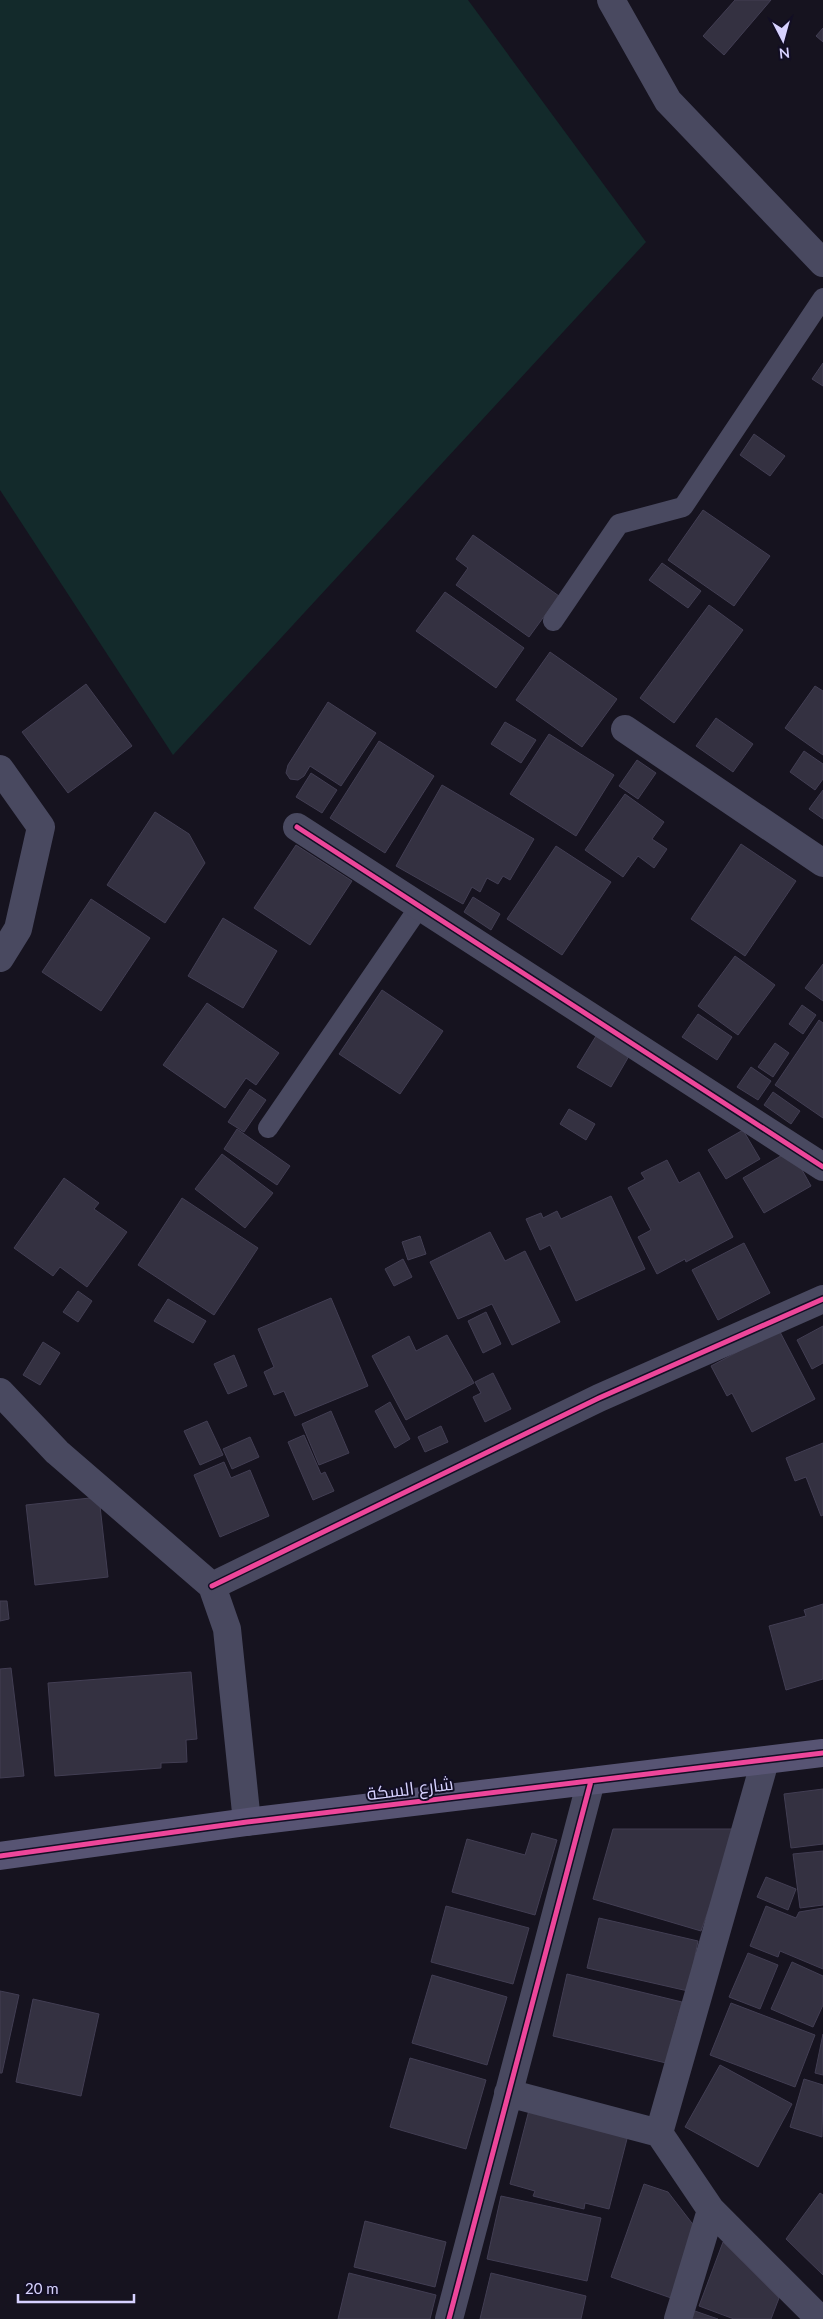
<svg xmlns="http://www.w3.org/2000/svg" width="823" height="2319" font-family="Lato,Cairo,sans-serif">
<rect width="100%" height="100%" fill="#16131f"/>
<!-- green -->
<path fill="#132a2b" d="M0 0H468L646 242 173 755 0 490Z"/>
<!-- building -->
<path fill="#343141" stroke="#423e53" d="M735 0H771L724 55 703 36Z
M823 28V42L816 36Z
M823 363V386L812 379Z
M754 434 785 456 770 476 740 455Z
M703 510 770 556 734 606 668 560Z
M473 535 559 596 529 637 456 585 468 568 456 559Z
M662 563 701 591 688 608 649 580Z
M445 592 524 648 496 688 416 631Z
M709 605 743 630 674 723 640 698Z
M550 652 617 699 582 747 516 700Z
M86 684 132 746 68 793 22 732Z
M815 686 823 691V755L785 728Z
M328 702 376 733 341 786 310 766 304 776 298 780 290 779 286 773 288 765Z
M716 718 753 744 733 772 696 746Z
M505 722 536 740 521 763 491 744Z
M549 734 614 775 576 836 510 794Z
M379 741 434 776 385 853 330 818Z
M804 751 823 764V779L815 790 790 772Z
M637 760 656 773 638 799 619 786Z
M311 773 337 790 322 813 296 797Z
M442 785 534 839 510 880 503 876 498 884 487 878 480 892 472 887 463 904 396 866Z
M823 790V819L809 809Z
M625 794 664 822 652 839 667 849 654 868 638 856 623 877 585 850Z
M155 812 189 834 205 863 165 923 107 885Z
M741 844 796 881 745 956 691 919Z
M296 845 352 881 310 945 254 908Z
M556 846 611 882 562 955 507 919Z
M473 897 500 914 491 930 464 912Z
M91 899 150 938 101 1011 42 972Z
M223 918 277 951 243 1008 188 976Z
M735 956 775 985 738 1035 698 1006Z
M823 964V1001L805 988Z
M382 990 443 1031 400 1094 339 1054Z
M207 1003 279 1053 256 1085 246 1078 225 1108 163 1065Z
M802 1005 816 1015 803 1034 789 1024Z
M698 1014 732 1037 717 1060 682 1037Z
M819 1020 823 1023V1118L775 1085Z
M596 1036 629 1056 611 1087 577 1067Z
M775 1043 789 1053 773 1077 758 1067Z
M751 1067 771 1081 758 1100 737 1087Z
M250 1089 266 1100 244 1132 228 1122Z
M773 1092 800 1111 791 1124 764 1105Z
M569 1109 595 1124 586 1140 560 1124Z
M237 1129 290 1166 277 1185 224 1149Z
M743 1130 760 1159 726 1179 708 1150Z
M791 1150 811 1186 764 1213 743 1178Z
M222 1154 273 1193 245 1228 195 1189Z
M667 1160 679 1183 699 1172 733 1237 686 1262 685 1259 657 1274 638 1237 651 1230 628 1188 645 1179 641 1173Z
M64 1178 99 1203 94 1209 127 1232 87 1287 60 1267 53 1276 14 1248Z
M611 1196 645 1269 576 1301 550 1245 540 1250 526 1219 541 1213 543 1218 557 1211 561 1219Z
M182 1198 258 1248 214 1315 138 1265Z
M490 1232 505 1261 525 1251 560 1322 512 1345 492 1304 458 1319 430 1262Z
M420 1236 426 1254 408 1260 402 1242Z
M744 1243 770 1293 718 1320 692 1270Z
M403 1259 412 1277 394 1286 385 1269Z
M78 1291 92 1301 78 1322 63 1312Z
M331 1298 368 1386 295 1416 284 1391 274 1395 264 1372 274 1367 258 1329Z
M168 1299 206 1321 193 1343 154 1321Z
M486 1312 501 1344 483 1353 468 1321Z
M823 1326V1363L812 1369 797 1340Z
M779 1330 815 1399 752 1432 732 1393 727 1396 711 1366Z
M447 1335 474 1383 406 1420 372 1356 409 1336 416 1351Z
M43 1342 60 1353 40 1385 23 1375Z
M234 1355 247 1386 228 1394 214 1364Z
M493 1373 511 1409 485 1422 473 1397 481 1393 475 1382Z
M390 1402 410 1439 395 1448 375 1411Z
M331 1411 349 1453 319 1465 302 1424Z
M207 1421 223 1455 200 1465 184 1431Z
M441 1426 448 1442 425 1452 418 1437Z
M304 1435 321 1474 325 1472 334 1491 313 1500 288 1442Z
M250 1437 259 1457 232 1469 223 1449Z
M823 1443V1515L821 1516 806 1477 795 1481 786 1458Z
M224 1462 231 1478 250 1470 269 1516 220 1537 194 1475Z
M99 1497 108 1577 35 1585 26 1505Z
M0 1601H7L9 1619 0 1621Z
M823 1604V1679L786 1690 769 1626 806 1616 804 1610Z
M11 1668 24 1776 0 1778V1669Z
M191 1672 197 1739 186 1740 187 1762 161 1763V1768L55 1776 48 1683Z
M823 1789V1844L791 1848 784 1794Z
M613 1829H737L701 1931 593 1899Z
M532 1833 557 1840 535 1915 452 1892 467 1839 525 1855Z
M823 1851V1905L800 1908 793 1854Z
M766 1877 796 1889 788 1910 757 1897Z
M446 1906 529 1928 513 1984 431 1962Z
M766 1906 796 1918 799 1912 823 1908V1969L780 1951 778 1957 750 1946Z
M599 1918 698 1941 688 1991 587 1968Z
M748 1953 778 1965 760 2009 729 1997Z
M792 1962 823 1976V2005L813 2027 771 2009Z
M567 1974 682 2002 666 2063 553 2036Z
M432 1975 507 1997 487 2065 412 2043Z
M0 1991 19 1995 2 2073H0Z
M33 1999 99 2014 81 2096 16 2082Z
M731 2003 815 2035 795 2087 710 2055Z
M823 2034V2075L815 2073Z
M410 2058 486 2080 466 2149 390 2127Z
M720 2065 792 2104 758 2167 685 2127Z
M804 2079 823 2085 822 2137 790 2127Z
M529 2110 628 2135 609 2209 585 2203 584 2209 533 2196 535 2191 510 2184Z
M644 2184 668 2192 698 2231 674 2299 611 2277Z
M820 2193 823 2195V2275L786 2239Z
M501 2196 601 2218 587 2281 487 2259Z
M365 2221 446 2242 435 2287 354 2267Z
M723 2242 779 2298 771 2319H734L699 2306Z
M349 2273 436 2295 430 2319H338Z
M491 2273 586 2296 581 2319H480Z
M689 2309 718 2319H685Z"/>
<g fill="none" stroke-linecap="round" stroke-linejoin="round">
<!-- lane -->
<path stroke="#494960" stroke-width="20" d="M553 621 619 524 683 507 823 298
M268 1128 420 906"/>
<!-- street -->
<path stroke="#494960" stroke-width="28" d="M611 0 668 101 823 263
M625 729 823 863
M0 769 41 827 18 929 0 958
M297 827 823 1167
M0 1392 57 1452 212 1586 227 1629 247 1822
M212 1586 599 1398 823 1299
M508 2093 659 2133 711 2210 820 2319
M659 2133 765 1761
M449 2319 591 1781
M678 2319 711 2210"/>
<!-- secondary -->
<path stroke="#575473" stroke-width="28" d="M0 1856 247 1822 823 1753"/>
<!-- cycleway casing -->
<g stroke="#120e24" stroke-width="8">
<path id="cycleway" d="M297 827 823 1167
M212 1586 599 1398 823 1299
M0 1856 247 1822 823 1753
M449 2319 591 1781"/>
</g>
<!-- cycleway -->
<use href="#cycleway" stroke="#ed469a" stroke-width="5"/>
</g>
<g text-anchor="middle" stroke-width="4" stroke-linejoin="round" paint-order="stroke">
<!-- street labels -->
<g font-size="18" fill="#d7d2ff" stroke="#120e24">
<text transform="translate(410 1789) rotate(-7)" y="6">شارع السكة</text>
</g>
</g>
<!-- north arrow -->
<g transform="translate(783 40) rotate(174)" stroke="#120e24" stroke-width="4" paint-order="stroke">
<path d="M0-4L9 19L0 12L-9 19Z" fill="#d7d2ff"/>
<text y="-8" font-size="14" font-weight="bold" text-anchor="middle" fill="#d7d2ff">N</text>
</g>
<!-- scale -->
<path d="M18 2294v8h116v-8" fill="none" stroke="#d7d2ff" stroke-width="2.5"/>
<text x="25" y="2294" font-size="15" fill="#d7d2ff" stroke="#120e24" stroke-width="4" paint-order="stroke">20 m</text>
</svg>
